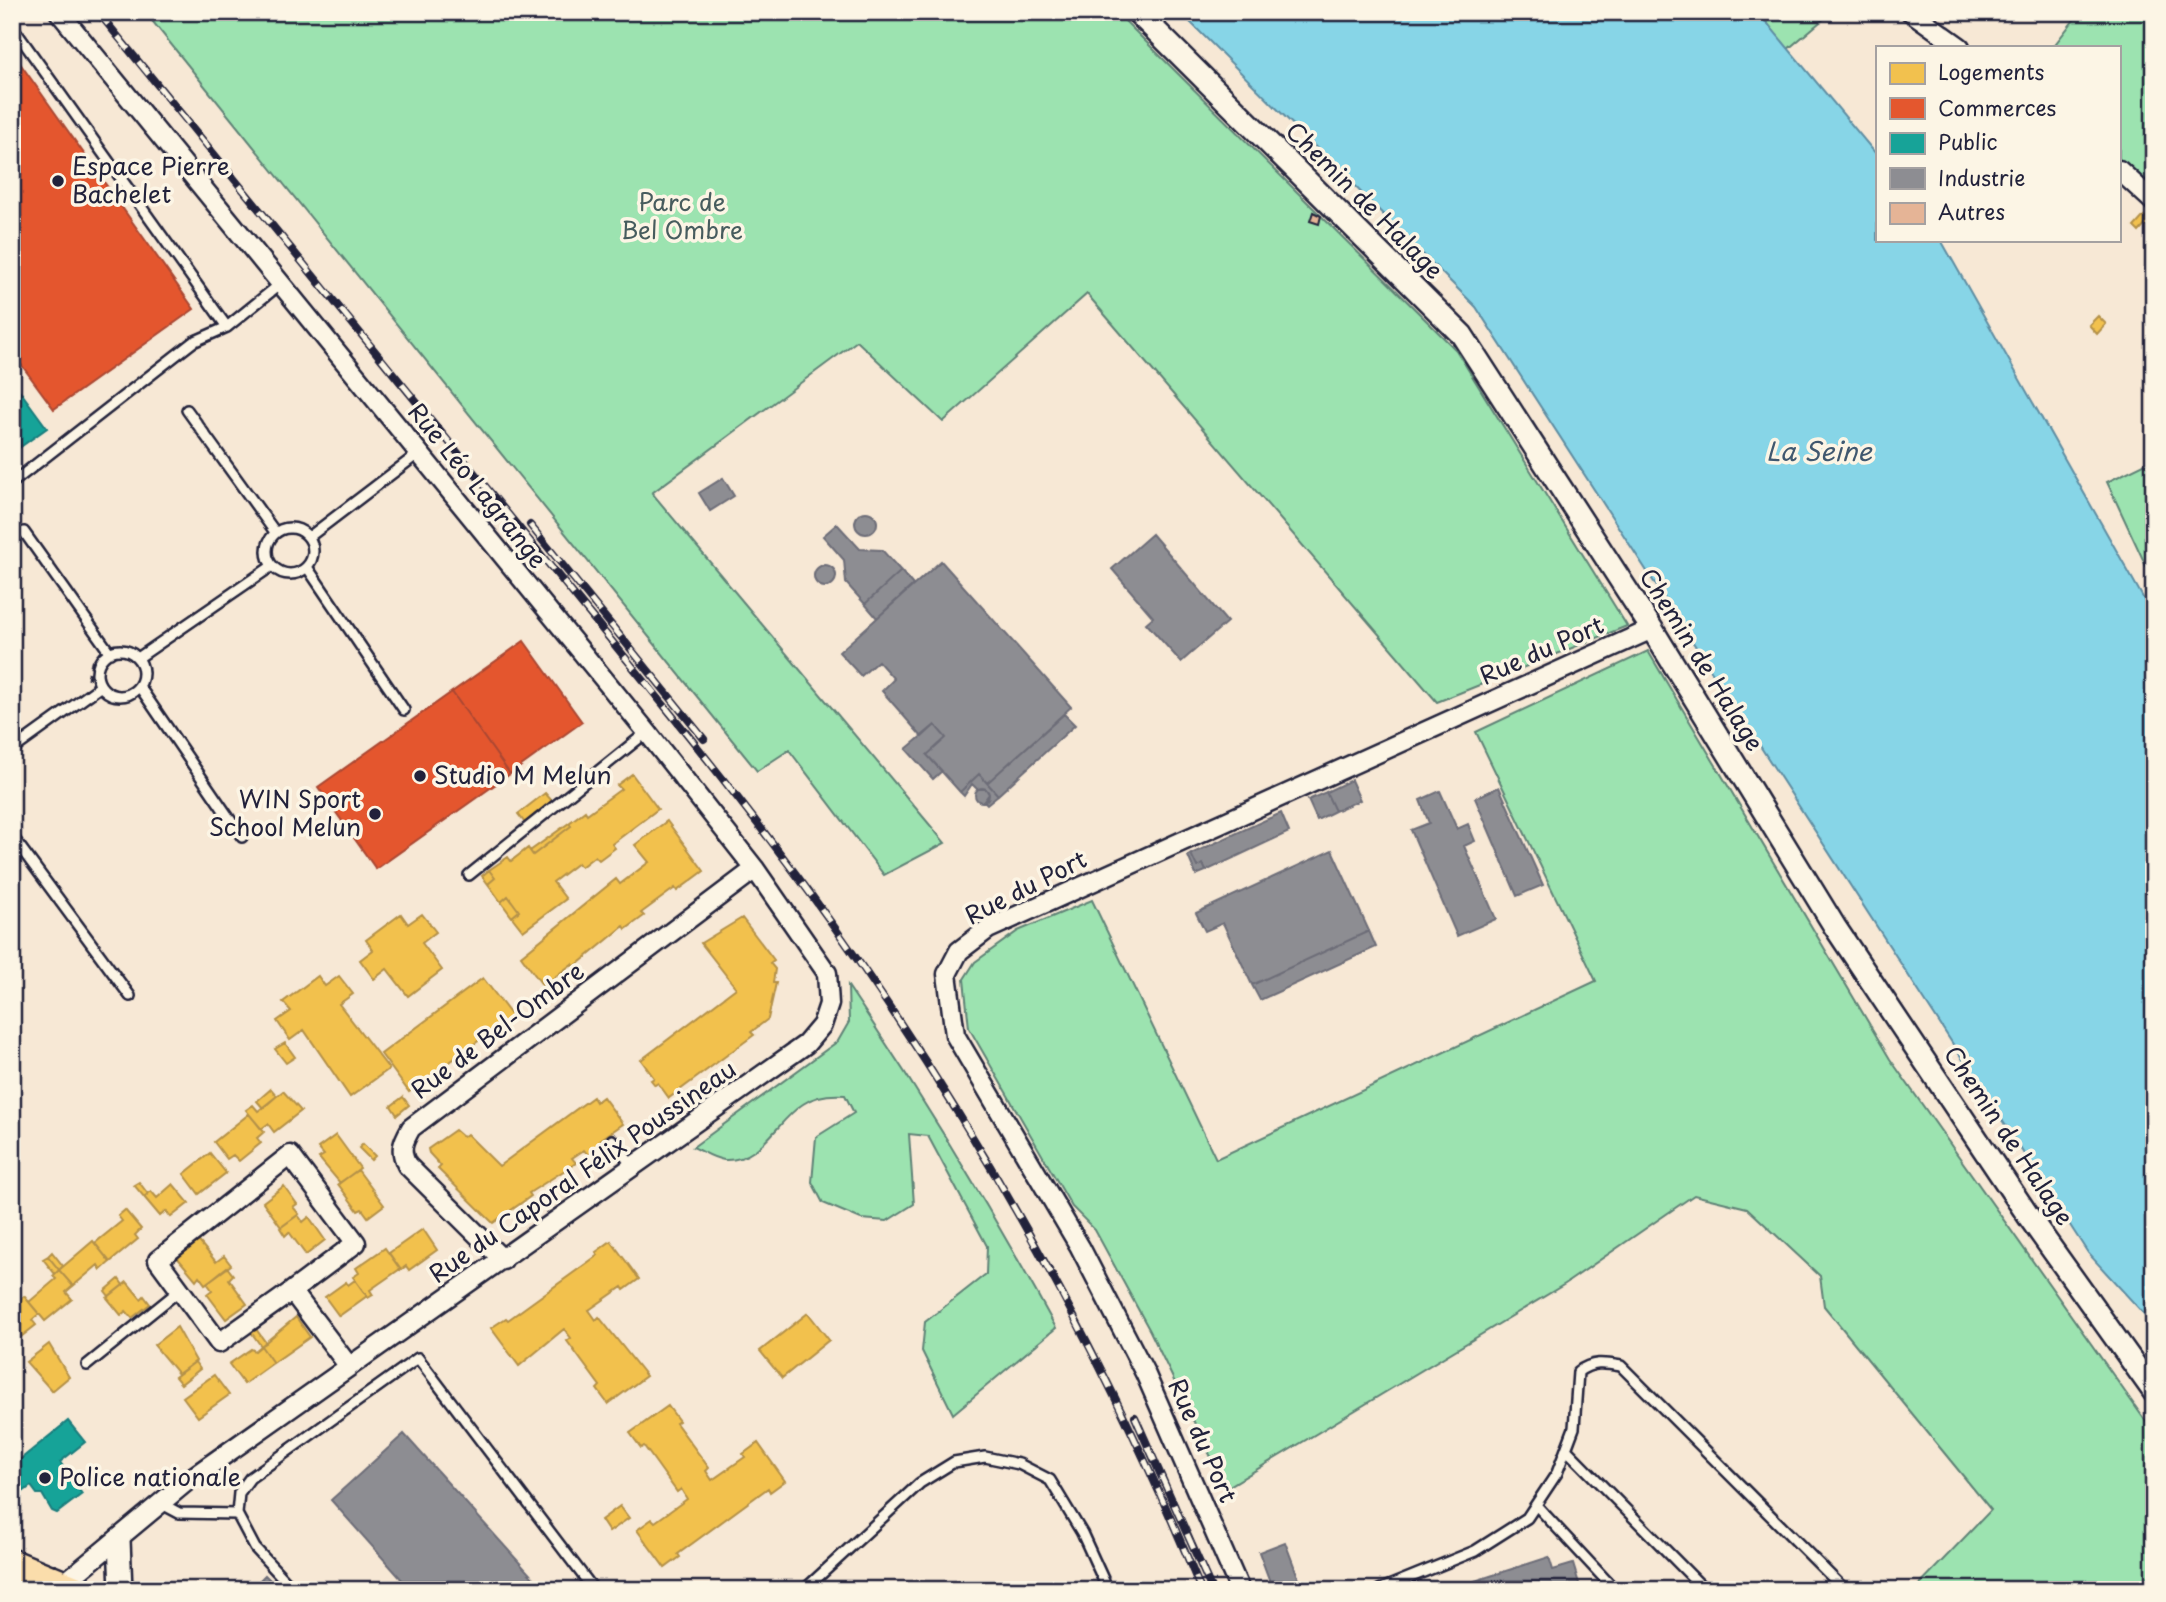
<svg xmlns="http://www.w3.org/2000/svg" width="2166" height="1602" font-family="'Playpen Sans',sans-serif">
<rect width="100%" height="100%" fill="#f7e8d5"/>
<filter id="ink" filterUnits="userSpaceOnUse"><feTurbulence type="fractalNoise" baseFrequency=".0143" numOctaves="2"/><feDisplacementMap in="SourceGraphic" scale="14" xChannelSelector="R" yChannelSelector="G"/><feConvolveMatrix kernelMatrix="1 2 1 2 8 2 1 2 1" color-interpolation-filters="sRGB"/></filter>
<g filter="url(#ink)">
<!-- green -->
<path fill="#9ce3b0" stroke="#5f8276" stroke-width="2" d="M145 12H1116L1456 350 1627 626 1437 702 1087 294 943 422 857 341 652 493 945 843 884 875 789 750 757 771Z
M1758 12H1832L1788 49Z
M2080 12H2154V194L2119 163V47H2053Z
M2154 459V565L2146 566 2107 482Z
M1648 651 1890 1059 2154 1433V1590H1914L1991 1510 1824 1306 1820 1276 1747 1208 1694 1195 1565 1284 1226 1488 1150 1331 1095 1230 1072 1207 969 1028 964 979 975 962 1018 931 1092 900 1216 1159 1596 981 1476 732Z
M848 986C923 1097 992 1211 1056 1328L953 1414 922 1351 925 1322 986 1274 987 1246 928 1136 909 1134 914 1204 887 1221 861 1219 823 1203 812 1182 816 1137 854 1113 845 1095C831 1094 816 1095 803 1104 776 1121 762 1162 724 1160 714 1159 702 1151 693 1147L838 1041 849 1022Z"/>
<!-- water -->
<path fill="#87d5e7" stroke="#5f8da2" stroke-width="2" d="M1180 12H1758L1877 155V240H1941L2154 617V1325L2088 1253 1476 307Z"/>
<!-- homes -->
<path fill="#f2c14e" stroke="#b49148" stroke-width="2" d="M2144 216 2149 221 2139 232 2134 227Z
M2098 316 2106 324 2097 334 2089 325Z
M632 774 658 809 612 844 615 848 599 860 595 856 581 867 578 863 553 882 566 899 523 931 512 917 519 911 508 896 501 902 488 884 495 878 489 870 508 857 511 861 528 848 533 855 571 826 569 823 585 811 587 814 621 789 617 785Z
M545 793 553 802 525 823 518 814Z
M667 821 704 871 677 891 675 888 641 913 644 916 626 929 624 926 574 967 572 964 543 986 521 956 616 879 620 884 649 862 635 845Z
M569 823 571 826 533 855 530 851Z
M489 870 495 878 488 884 482 876Z
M508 896 519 911 512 917 501 902Z
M401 914 408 924 422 914 436 932 422 943 442 970 408 996 387 969 374 979 360 960 373 950 366 940Z
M742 918 774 960 770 963 775 969 773 983H776L768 1019 751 1032 754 1035 669 1098 658 1083 655 1085 651 1080 654 1078 641 1060 736 988 701 943Z
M318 976 325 986 339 976 353 994 339 1004 389 1069 350 1097 304 1030 290 1040 277 1021 291 1011 283 1002Z
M483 978 512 1016 409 1092 381 1054Z
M285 1043 295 1057 286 1063 275 1049Z
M271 1089 277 1096 263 1108 257 1101Z
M283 1091 301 1111 274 1132 268 1124 261 1129 246 1110 253 1105 258 1111Z
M403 1097 409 1105 397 1115 391 1106Z
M593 1097 596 1102 603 1097 623 1124 600 1140 603 1144 588 1155 584 1150 572 1158 576 1163 529 1193 531 1196 493 1223 438 1169 441 1166 429 1153 428 1149 455 1130 463 1137 467 1134 499 1166Z
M249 1114 264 1132 257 1138 261 1143 239 1161 233 1155 227 1159 214 1142Z
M336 1135 360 1168 340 1183 319 1158 324 1155 318 1148Z
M363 1144 375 1156 371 1160 359 1148Z
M210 1153 226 1173 199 1194 184 1174Z
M358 1170 384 1205 368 1217 362 1209 358 1211 338 1184Z
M139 1182 148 1194 144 1197 134 1185Z
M173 1184 189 1203 171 1217 166 1211 160 1216 144 1197 151 1191 157 1198Z
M284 1186 297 1204 293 1207 299 1214 281 1227 263 1202Z
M125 1210 141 1229 135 1235 138 1239 110 1262 95 1243 122 1221 118 1216Z
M298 1215 303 1222 309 1217 325 1240 306 1255 289 1232 285 1236 280 1228Z
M423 1229 437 1250 409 1270 406 1266 401 1270 389 1253Z
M196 1238 216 1262 224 1256 231 1265 205 1284 199 1276 196 1280 176 1256Z
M93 1241 110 1262 101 1270 98 1265 73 1286 59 1270Z
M611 1241 639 1279 624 1290 622 1287 589 1310 596 1320 599 1317 646 1376 608 1404 597 1389 600 1386 567 1341 571 1338 564 1329 519 1366 491 1328 506 1318 508 1320 598 1255 596 1252Z
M385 1248 400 1269 370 1290 373 1295 368 1298 353 1277 359 1273 356 1268Z
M52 1252 63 1266 59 1270 48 1256Z
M48 1256 59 1270 55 1274 43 1259Z
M227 1267 233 1275 229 1279 247 1304 226 1319 207 1294 212 1290 207 1283Z
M59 1270 73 1286 66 1292 72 1299 45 1321 29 1302 56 1279 53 1276Z
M119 1279 123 1285 109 1296 105 1291Z
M355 1280 367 1296 339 1316 325 1297 346 1282 348 1285Z
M127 1282 141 1299 144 1296 150 1304 132 1318 126 1311 121 1315 107 1298Z
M24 1296 39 1314 32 1320 36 1325 12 1344V1313L20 1306 16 1302Z
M808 1313 829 1340 782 1378 760 1351Z
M296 1317 310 1337 273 1363 261 1346Z
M177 1327 196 1361 178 1374 154 1345Z
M256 1329 266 1343 261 1346 251 1332Z
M49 1344 69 1377 52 1391 26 1362Z
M261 1346 273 1363 244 1384 229 1364 251 1349 255 1351Z
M195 1362 200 1369 181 1384 175 1377Z
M214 1375 229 1395 198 1417 183 1397Z
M668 1406 679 1421 676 1423 709 1468 706 1471 712 1480 745 1457 743 1454 758 1443 785 1481 770 1492 768 1488 678 1554 680 1557 665 1568 637 1530 652 1519 655 1522 687 1499 681 1489 677 1492 644 1446 641 1448 630 1433Z
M620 1506 629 1518 609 1532 601 1520Z"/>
<!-- shops -->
<path fill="#e4572e" stroke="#aa4732" stroke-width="2" d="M12 52 194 309 54 409 12 352Z
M524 641 582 722 510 774 452 692Z
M452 692 510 774 376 869 318 787Z"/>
<!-- public -->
<path fill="#17a398" stroke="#1a7c7c" stroke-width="2" d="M12 380 47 428 12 453Z
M68 1421 85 1442 60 1462 82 1494 57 1513 52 1511 42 1494H37L31 1486 12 1500V1466Z"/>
<!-- industry -->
<path fill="#8d8d92" stroke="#6d6d78" stroke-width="2" d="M723 478 734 496 710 511 699 493Z
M855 523a11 11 0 1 1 22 0a11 11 0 1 1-22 0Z
M837 524 860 549 882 550 901 571 865 604 846 583 844 560 823 536Z
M1152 534 1227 622 1181 662 1146 623 1153 617 1112 569Z
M941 561 1071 707 987 783 979 774 960 792 927 755 946 738 935 725 922 737 882 691 894 679 878 661 861 676 839 652Z
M814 576a11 11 0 1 1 22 0a11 11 0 1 1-22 0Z
M901 571 913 585 877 618 865 604Z
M1064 714 1075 725 998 795 987 783Z
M935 725 946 738 927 755 942 771 933 779 906 749Z
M979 774 998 795 987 804 984 801 989 794 986 789H977L972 784 964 796 960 792Z
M1351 780 1360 800 1335 811 1326 792Z
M1499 787 1543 885 1517 896 1475 798Z
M975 795a7 7 0 1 1 14 0a7 7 0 1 1-14 0Z
M1440 791 1457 829 1468 824 1475 841 1464 846 1496 919 1457 936 1411 830 1429 823 1420 800Z
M1326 792 1335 811 1317 820 1308 800Z
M1281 813 1289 832 1206 871 1203 864 1197 867 1191 854Z
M1332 850 1369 931 1252 985 1223 923 1205 931 1196 913Z
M1191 854 1197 867 1203 864 1206 871 1196 875 1188 856Z
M1369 931 1376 947 1260 1000 1252 985Z
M404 1434 544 1590H411L331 1500Z
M1285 1542 1303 1590H1273L1259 1552Z
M1549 1557 1553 1570 1573 1564 1581 1590H1478L1475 1581Z
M265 1575 273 1583 266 1590H250Z"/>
<!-- building -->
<path fill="#e5b496" stroke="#22223b" stroke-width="2" d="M1313 212 1321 216 1319 224 1310 221Z"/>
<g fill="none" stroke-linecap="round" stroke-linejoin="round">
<!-- service casing -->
<g stroke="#22223b" stroke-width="14">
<path id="service" d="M12 26 227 327
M187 410 275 532
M12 483 193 342 227 327 279 285
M267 551a23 23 0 1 1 46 0a23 23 0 1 1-46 0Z
M24 532 110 653
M309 537 419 453
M307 567 404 710
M97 673a23 23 0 1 1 46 0a23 23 0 1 1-46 0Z
M138 658 272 566
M139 686 242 837
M12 750 101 686
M12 836 130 996
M469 875 647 732
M612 1140 633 1167
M87 1365 180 1290
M1566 1449 1705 1590
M162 1504 179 1513 237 1514 255 1548 294 1590
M1536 1505 1615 1590
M237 1514 239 1493 250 1478 418 1358 594 1590
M804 1590 920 1483 954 1462 985 1457 1019 1464 1050 1480 1082 1533 1108 1590
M1379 1590 1475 1551 1527 1518 1557 1473 1574 1428 1578 1372C1592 1361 1604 1363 1621 1366L1845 1590"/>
</g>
<!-- minor casing -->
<g stroke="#22223b" stroke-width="23">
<path id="minor" d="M1911 12 1960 47
M2119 170 2154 202
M503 1260 407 1165C399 1150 403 1142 411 1128L755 869
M292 1291 219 1343 158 1260 290 1155 356 1243 292 1291 348 1365
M56 1590 186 1482 806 1044 822 1025 829 1004 827 973 755 869 647 732 59 12
M1240 1590 1145 1373 1080 1247 955 1035 947 974 959 951 988 929 1652 629"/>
</g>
<!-- tertiary casing -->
<g stroke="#22223b" stroke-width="26">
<path id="tertiary" d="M1137 12 1462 335 1652 629 1835 927 2029 1217 2154 1392
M119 1540 121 1590"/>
</g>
<!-- primary casing -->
<g stroke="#22223b" stroke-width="33">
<path id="primary" d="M12 1564 75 1590"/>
</g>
<!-- path -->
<path stroke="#22223b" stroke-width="3.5" stroke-dasharray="7 5" stroke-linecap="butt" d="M88 679 94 656"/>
<!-- service -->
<use href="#service" stroke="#fcf5e5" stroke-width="9"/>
<!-- minor -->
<use href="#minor" stroke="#fcf5e5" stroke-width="18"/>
<!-- tertiary -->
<use href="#tertiary" stroke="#fcf5e5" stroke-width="21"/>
<!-- primary -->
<use href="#primary" stroke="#faddab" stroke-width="28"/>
<!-- rail casing -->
<g stroke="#22223b" stroke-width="8">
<path id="rail" d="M98 12C237 183 377 353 516 524 616 647 718 768 812 896 968 1110 1101 1345 1201 1590
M530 525 704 739
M1135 1417 1212 1590"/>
</g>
<!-- rail -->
<use href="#rail" stroke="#fcf5e5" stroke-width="5" stroke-dasharray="16" stroke-linecap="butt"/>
</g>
</g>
<!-- markers -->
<g fill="#22223b" stroke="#fcf5e5" stroke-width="2.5">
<circle cx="58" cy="181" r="7"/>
<circle cx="420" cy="776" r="7"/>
<circle cx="375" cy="814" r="7"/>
<circle cx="45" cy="1478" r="7"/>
</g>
<g text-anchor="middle" stroke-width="7" stroke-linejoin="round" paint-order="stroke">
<!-- poi labels -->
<g font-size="24" fill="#22223b" stroke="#fcf5e5" text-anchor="start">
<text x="72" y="175">Espace Pierre<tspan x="72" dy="28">Bachelet</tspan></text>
<text x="434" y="784">Studio M Melun</text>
<text x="361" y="808" text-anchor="end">WIN Sport<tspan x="361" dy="28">School Melun</tspan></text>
<text x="59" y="1486">Police nationale</text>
</g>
<!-- street labels -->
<g font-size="24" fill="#22223b" stroke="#fcf5e5">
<text transform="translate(1364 201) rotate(45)" y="8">Chemin de Halage</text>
<text transform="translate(477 486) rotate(51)" y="8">Rue Léo Lagrange</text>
<text transform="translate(1542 651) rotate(-24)" y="8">Rue du Port</text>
<text transform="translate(1701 660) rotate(58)" y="8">Chemin de Halage</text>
<text transform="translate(1026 888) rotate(-27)" y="8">Rue du Port</text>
<text transform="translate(498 1031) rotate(-37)" y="8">Rue de Bel-Ombre</text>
<text transform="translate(2008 1136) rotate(56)" y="8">Chemin de Halage</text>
<text transform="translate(583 1172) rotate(-35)" y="8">Rue du Caporal Félix Poussineau</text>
<text transform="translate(1202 1441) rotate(66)" y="8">Rue du Port</text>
</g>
<!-- park labels -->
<g font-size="24" fill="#475c5e" stroke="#fcf5e5">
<text x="682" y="211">Parc de<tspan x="682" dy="28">Bel Ombre</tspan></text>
</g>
<!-- water labels -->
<g font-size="26" font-style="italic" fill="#40586f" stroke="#fcf5e5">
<text x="1819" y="461">La Seine</text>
</g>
</g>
<!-- margin -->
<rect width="2166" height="1602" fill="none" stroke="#fcf5e5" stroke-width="42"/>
<rect x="21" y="21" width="2124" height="1560" fill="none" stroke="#22223b" stroke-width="2.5" filter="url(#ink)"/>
<!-- legend -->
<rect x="1876" y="46" width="245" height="196" fill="#fcf5e5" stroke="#a5a1a1" stroke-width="2"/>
<rect x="1890" y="63" width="35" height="21" fill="#f2c14e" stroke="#a5a1a1" stroke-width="2"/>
<text x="1938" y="80" font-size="21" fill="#22223b">Logements</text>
<rect x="1890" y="98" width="35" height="21" fill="#e4572e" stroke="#a5a1a1" stroke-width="2"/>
<text x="1938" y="116" font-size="21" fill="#22223b">Commerces</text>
<rect x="1890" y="133" width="35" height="21" fill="#17a398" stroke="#a5a1a1" stroke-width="2"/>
<text x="1938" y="150" font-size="21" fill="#22223b">Public</text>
<rect x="1890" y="168" width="35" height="21" fill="#8d8d92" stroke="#a5a1a1" stroke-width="2"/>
<text x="1938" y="186" font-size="21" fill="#22223b">Industrie</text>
<rect x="1890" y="203" width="35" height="21" fill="#e5b496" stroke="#a5a1a1" stroke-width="2"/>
<text x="1938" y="220" font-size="21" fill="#22223b">Autres</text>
</svg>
